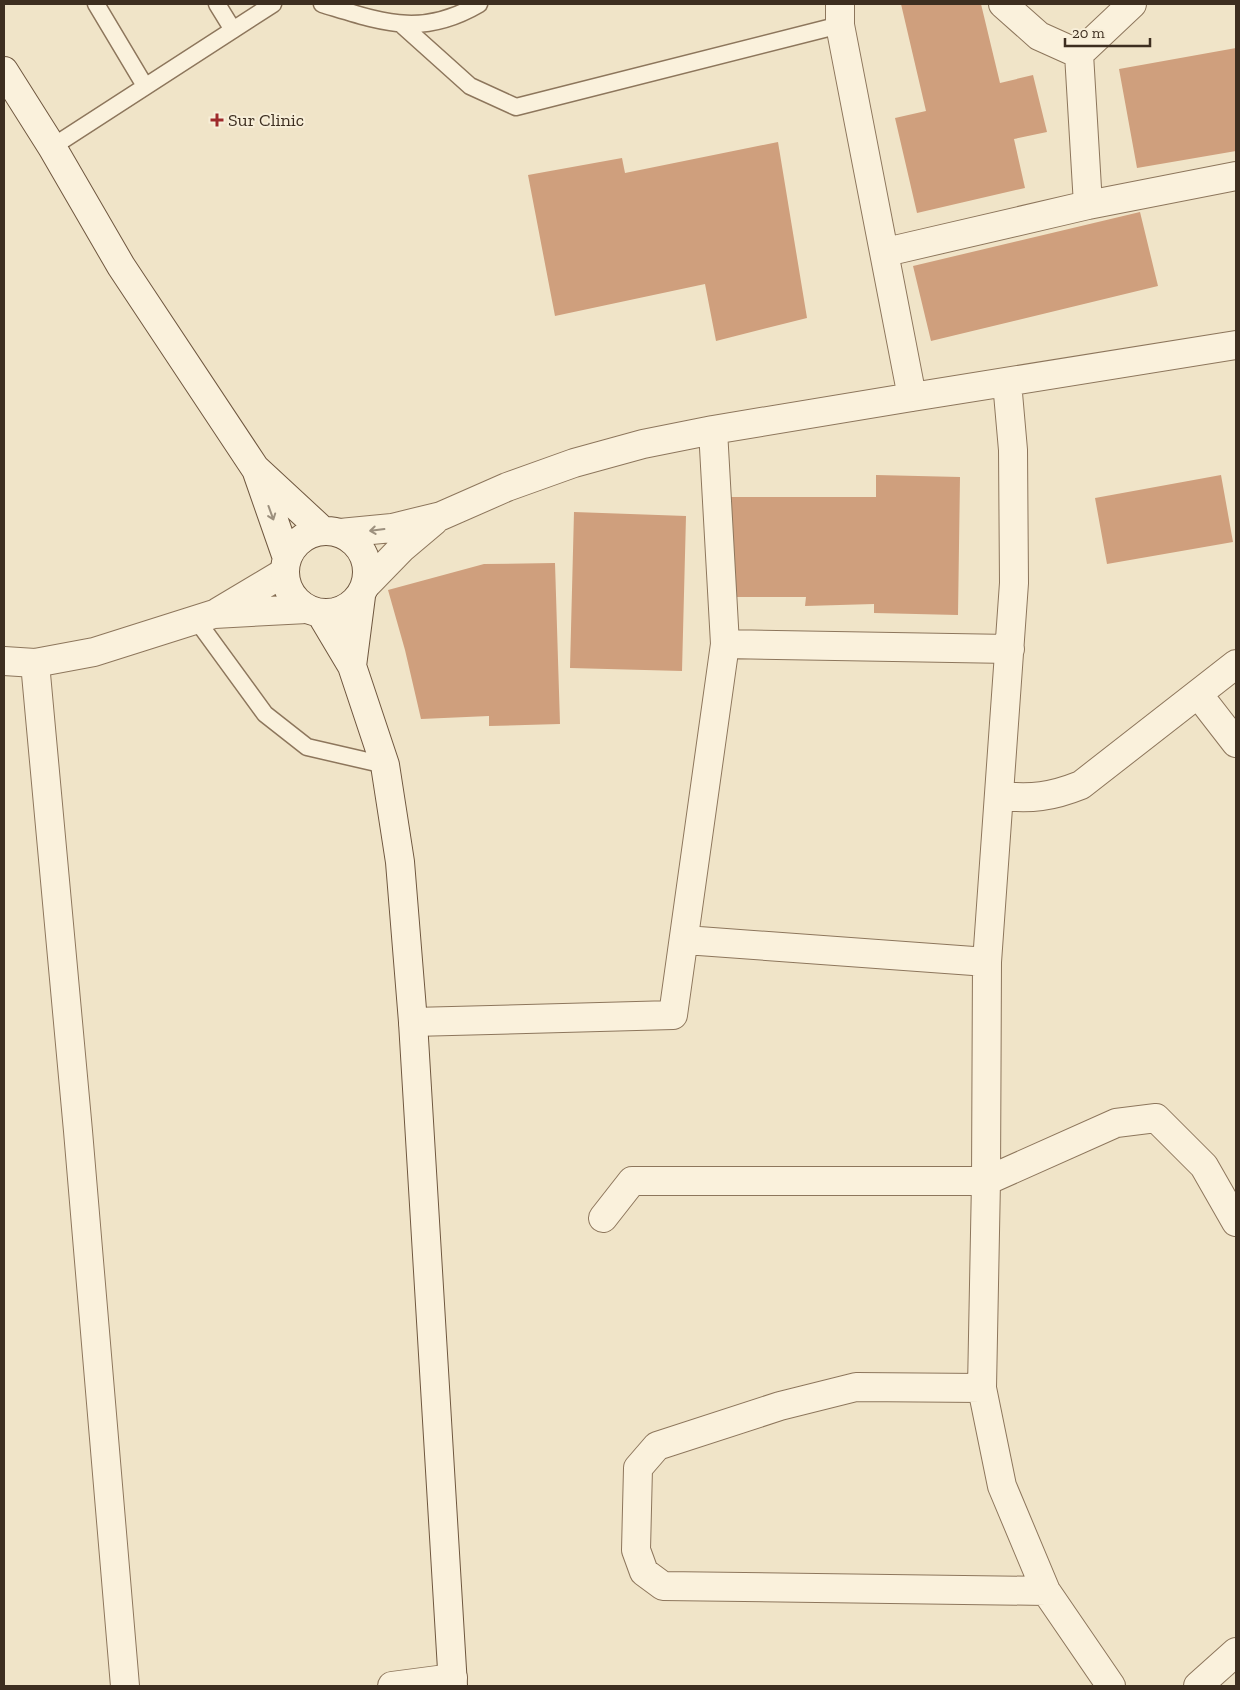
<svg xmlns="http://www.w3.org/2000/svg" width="1240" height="1690" font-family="'Zilla Slab',serif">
<rect width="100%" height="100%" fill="#f0e4c8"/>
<!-- building -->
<path fill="#cf9f7d" d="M901 4H981L1000 83 1033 75 1047 132 1014 139 1025 188 917 213 895 118 926 111Z
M1236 48V151L1137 168 1119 69Z
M778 142 807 318 716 341 705 284 555 316 528 175 622 158 625 173Z
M1140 212 1158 286 931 341 913 266Z
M876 475 960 477 958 615 874 613V604L805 606 806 597H725L724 497H876Z
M1221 475 1233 542 1107 564 1095 498Z
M574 512 686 516 682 671 570 668Z
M555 563 560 724 489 726V716L421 719 405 650 388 590 484 564Z"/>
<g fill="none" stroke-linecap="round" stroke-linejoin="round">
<!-- lane casing -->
<g stroke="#8d765c" stroke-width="19">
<path id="lane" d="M96 4 145 86
M217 4 233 30
M322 4C382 22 421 38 479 4
M402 25 470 86 516 107 840 25
M52 147 273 4
M195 618 265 714 307 747 385 765"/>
</g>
<!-- street casing -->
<g stroke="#8d765c" stroke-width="30">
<path id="street" d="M840 4V25L912 397
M1003 4 1039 36 1079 54
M1088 205 1236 176
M886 252 1088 205 1079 54 1132 4
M1007 382 1013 450 1014 583 987 962 986 1181 982 1388 1002 1486 1046 1591 1111 1686
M713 430 725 644 1010 649
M340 533 392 528 441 516 507 487 574 463 643 444 713 430 912 397 1236 345
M366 585 402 548 434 521
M218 612 285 572
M4 661 35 663 94 652 214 614 307 609
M35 663 78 1131 125 1686
M1198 694 1236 743
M1000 796C1032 799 1051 797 1081 785L1236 664
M685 940 987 962
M413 1022 673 1015 725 644
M603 1218 632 1181H986L1116 1123 1156 1118 1204 1166 1236 1222
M982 1388 856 1387 780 1406 657 1446 638 1468 636 1550 644 1572 663 1586 1046 1591
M392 1686 453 1678
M1198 1686 1236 1652"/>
</g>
<!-- secondary casing -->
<g stroke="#6f573f" stroke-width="30">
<path id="secondary" d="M4 71 52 147 121 266 255 468 323 531
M257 472 287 558
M285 572a41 41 0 1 1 82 0a41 41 0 1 1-82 0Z
M321 614 352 666 385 765 400 862 413 1022 453 1686
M352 666 361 596"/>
</g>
<!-- lane -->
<use href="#lane" stroke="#faf1dc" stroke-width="16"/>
<!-- street -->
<use href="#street" stroke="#faf1dc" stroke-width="28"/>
<!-- secondary -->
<use href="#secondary" stroke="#faf1dc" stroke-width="28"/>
</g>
<!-- one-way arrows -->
<defs><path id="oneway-shaft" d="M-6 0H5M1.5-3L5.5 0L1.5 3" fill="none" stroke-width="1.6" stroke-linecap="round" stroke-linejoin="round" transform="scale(1.25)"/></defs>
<g stroke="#9c907e">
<use href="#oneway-shaft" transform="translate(271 513) rotate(70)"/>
<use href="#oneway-shaft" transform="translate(377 530) rotate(173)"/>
</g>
<!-- markers -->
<path fill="#9e2a2b" stroke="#f7eed8" stroke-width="2" d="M214.5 112.5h5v5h5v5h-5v5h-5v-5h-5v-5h5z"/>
<g text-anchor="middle" stroke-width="4" stroke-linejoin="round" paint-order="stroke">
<!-- poi labels -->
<g font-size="18" fill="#3d2e20" stroke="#f7eed8" text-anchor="start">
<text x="228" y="126">Sur Clinic</text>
</g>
</g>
<!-- border -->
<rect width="1240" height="1690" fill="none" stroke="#3d2e20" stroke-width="10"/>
<!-- scale -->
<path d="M1065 38v8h85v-8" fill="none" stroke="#3d2e20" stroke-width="2.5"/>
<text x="1072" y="38" font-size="15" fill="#3d2e20" stroke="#f7eed8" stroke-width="4" paint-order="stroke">20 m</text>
</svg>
